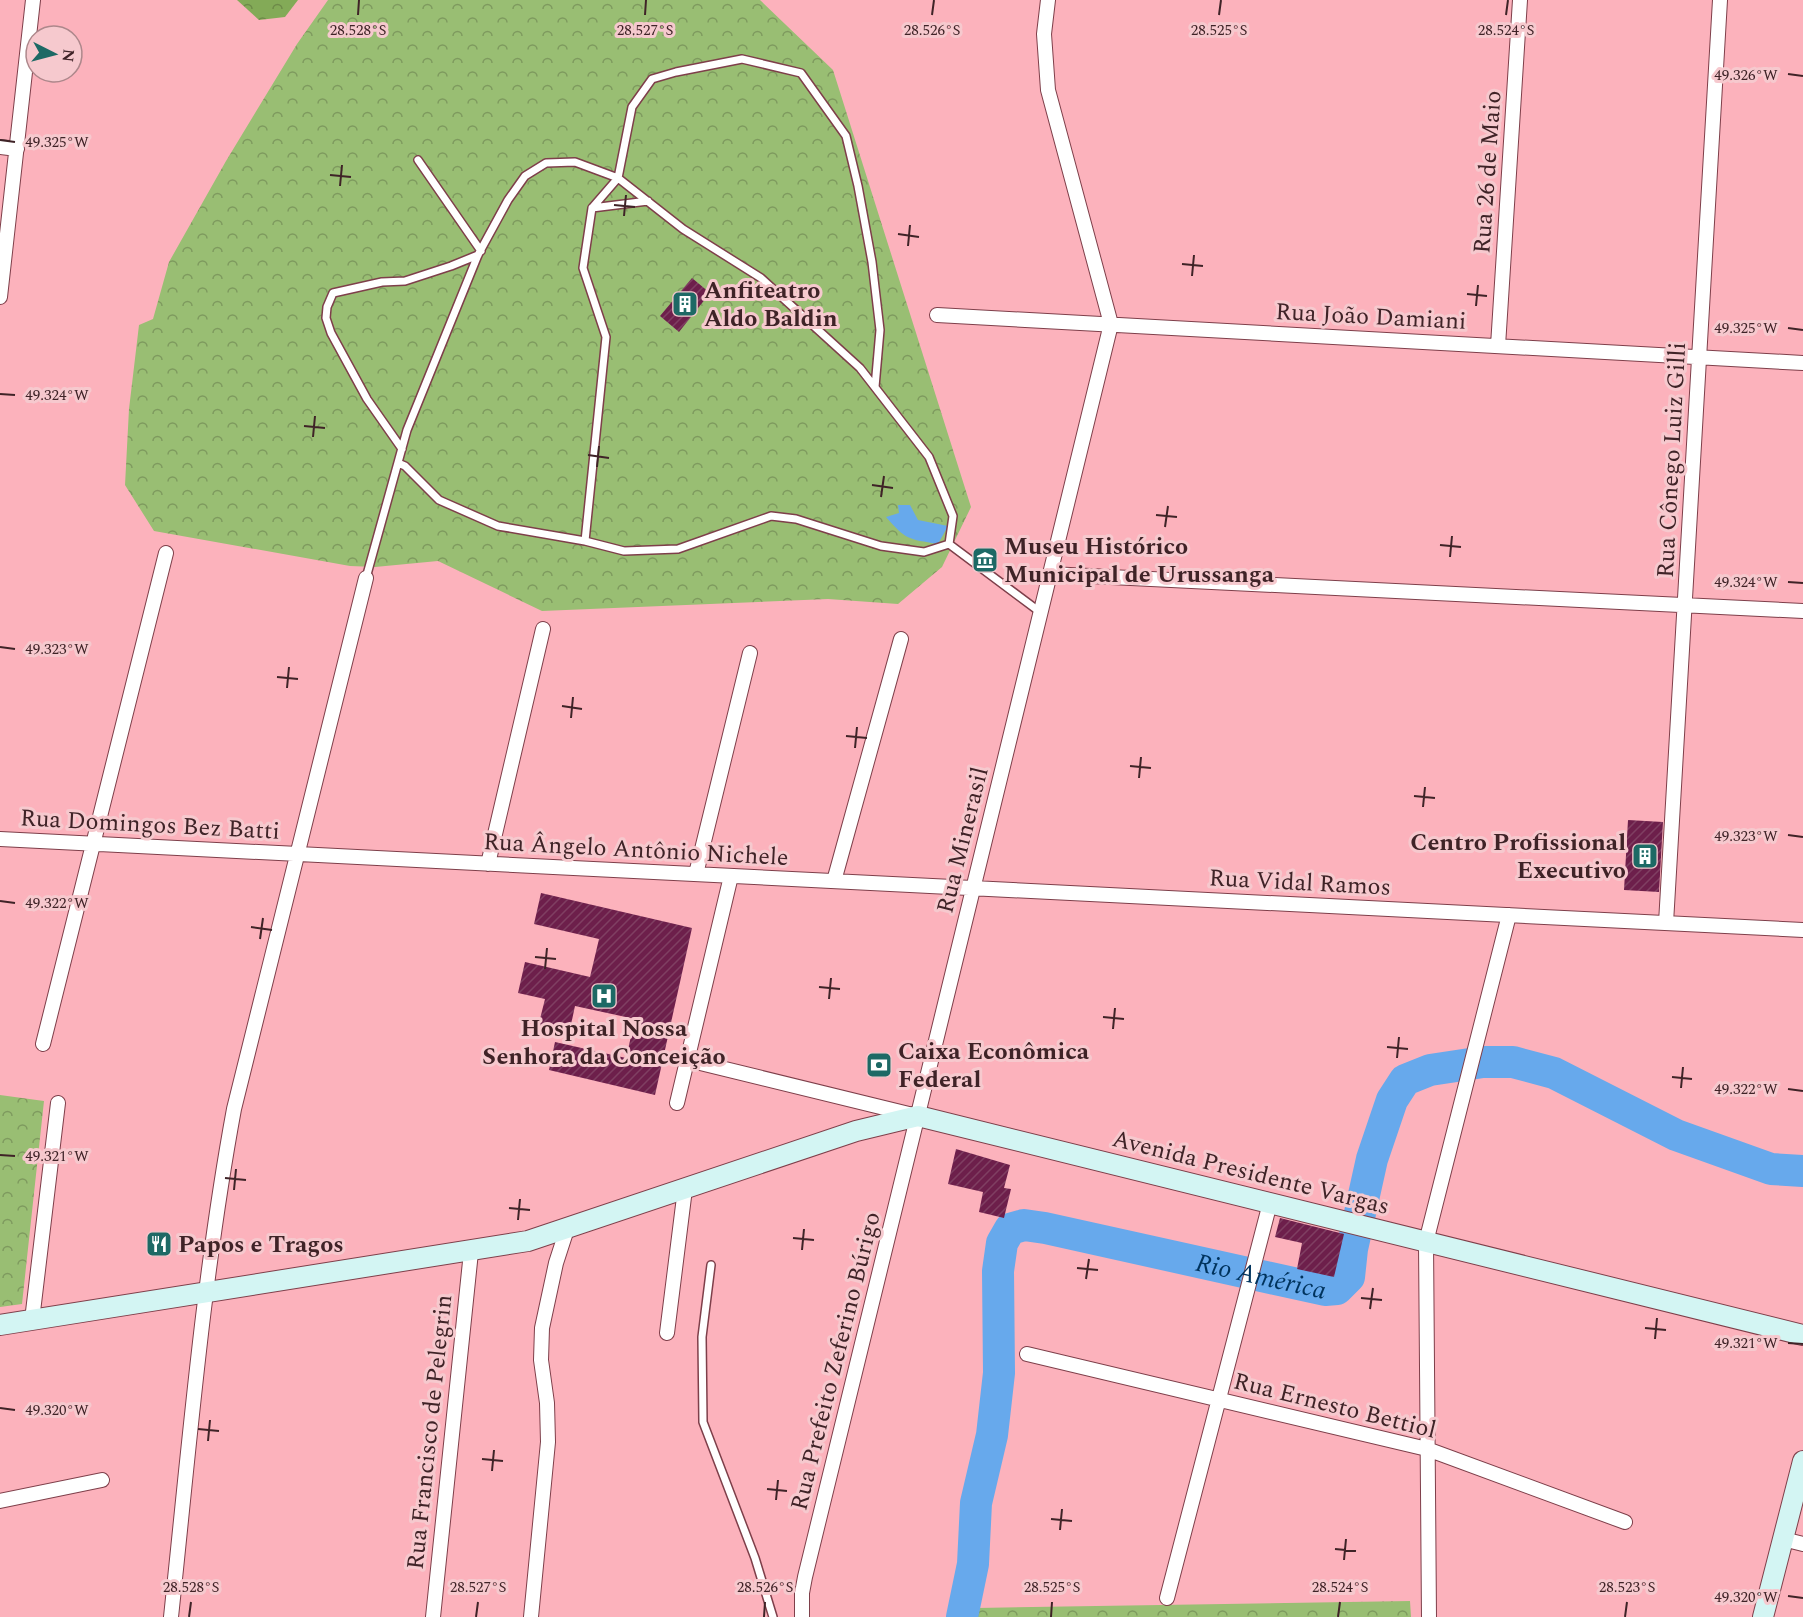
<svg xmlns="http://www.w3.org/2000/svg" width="1803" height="1617" font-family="Spectral,serif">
<defs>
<pattern id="forest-crowns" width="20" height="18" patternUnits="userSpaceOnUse" patternTransform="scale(1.5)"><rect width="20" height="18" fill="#83aa57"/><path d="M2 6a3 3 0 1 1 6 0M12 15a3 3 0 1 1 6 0" fill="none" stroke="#6d8a48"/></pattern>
<pattern id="park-crowns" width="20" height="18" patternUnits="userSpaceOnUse" patternTransform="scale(1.5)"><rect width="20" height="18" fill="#99be73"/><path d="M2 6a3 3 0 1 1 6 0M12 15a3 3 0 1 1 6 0" fill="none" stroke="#7e9a5e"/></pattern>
<pattern id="building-hatch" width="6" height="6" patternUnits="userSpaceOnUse" patternTransform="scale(1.5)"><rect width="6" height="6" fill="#6d1f4b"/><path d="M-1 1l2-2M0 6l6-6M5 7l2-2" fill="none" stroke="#7f3f62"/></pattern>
</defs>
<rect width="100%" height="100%" fill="#fcb2bc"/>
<!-- forest -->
<path fill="url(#forest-crowns)" d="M237 0H298L285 17 259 20Z"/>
<!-- park -->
<path fill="url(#park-crowns)" d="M328 0H760L833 70 971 507 942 567 898 604 828 599 542 611 438 561 375 567 350 566 154 531 125 485 129 409 139 325 153 319 169 262 226 161 297 44Z
M0 1095 44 1101 22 1304 0 1307Z
M1410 1601 1411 1617H978L977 1608Z"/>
<!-- water -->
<path fill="#67a9ec" d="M898 505H910L918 520 948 526 938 544C908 539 906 540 886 517L899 513Z"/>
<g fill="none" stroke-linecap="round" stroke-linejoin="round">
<!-- river -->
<path stroke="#67a9ec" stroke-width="32" id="s1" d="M962 1617 973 1564 976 1503 992 1435 999 1373 998 1271 1002 1243 1010 1229 1024 1225 1045 1228 1325 1290 1337 1289 1349 1277 1352 1249 1372 1159 1392 1100 1405 1080 1430 1070 1483 1062H1513L1554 1073 1676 1135 1771 1169 1803 1171"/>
</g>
<!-- building -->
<path fill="url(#building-hatch)" d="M692 278 710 293 679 332 660 316Z
M1628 820 1663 822 1659 892 1624 890Z
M541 893 692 928 655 1095 549 1070 555 1042 626 1058 635 1019 575 1006 569 1034 538 1027 545 999 518 993 525 962 590 977 599 939 534 924Z
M956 1149 1010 1165 1004 1188 1011 1189 1004 1218 979 1212 983 1192 948 1184Z
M1280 1218 1344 1234 1334 1277 1297 1269 1302 1243 1275 1237Z"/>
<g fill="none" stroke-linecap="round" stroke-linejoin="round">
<!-- lane casing -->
<g stroke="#7e3f4a" stroke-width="10">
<path id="lane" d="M418 160 481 251
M592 208 648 201
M402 449 367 399 331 333 326 318 327 307 333 293 382 282 405 281 451 266 478 255
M398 463 405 466 439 500 498 526 585 541 624 551 678 549 771 516 796 519 881 546 924 552 949 544
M585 541 606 337 583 268 592 208 618 178 632 107 652 79 676 72 742 59 801 73 846 136 858 186 872 262 880 330 875 387
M366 578 407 430 478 255 508 200 525 176 546 163 575 162 618 178 683 229 761 278 860 368 929 457 953 516 949 544 1040 612
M711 1265 702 1337 703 1422 755 1558 773 1617"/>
</g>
<!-- street casing -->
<g stroke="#7e3f4a" stroke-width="16">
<path id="street" d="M0 147 17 149
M0 297 33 0
M937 315 1803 363
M1498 346 1520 0
M1050 574 1803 611
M0 839 1803 930
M488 864 543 629
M696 874 750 653
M834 881 901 639
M1666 923 1720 0
M43 1044 166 553
M688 1060 913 1115
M677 1103 731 876
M32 1320 58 1103
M667 1333 685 1189
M1027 1354 1427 1449 1625 1522
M0 1501 102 1480
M1783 1539 1803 1544
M1167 1598 1270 1203
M171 1617C189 1448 203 1277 234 1109L366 578
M433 1617 471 1252
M531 1617 548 1442 547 1403 541 1360 542 1328 556 1263 567 1229
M802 1617V1593L805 1577 1111 324 1048 90 1044 34 1048 0
M1429 1617 1426 1242 1509 915"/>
</g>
<!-- secondary casing -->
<g stroke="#7e3f4a" stroke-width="22">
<path id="secondary" d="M0 1325 528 1241 856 1131 918 1116 1803 1335
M1763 1617 1803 1461"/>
</g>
<!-- lane -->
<use href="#lane" stroke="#fff" stroke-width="7"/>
<!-- street -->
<use href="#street" stroke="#fff" stroke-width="14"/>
<!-- secondary -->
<use href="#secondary" stroke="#d3f5f3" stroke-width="20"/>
</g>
<!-- ticks -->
<path fill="none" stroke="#3f2327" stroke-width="2" d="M358 15 359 0M645 15 646 0M932 15 934 0M1219 15 1221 0M1506 15 1508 0M1788 74 1803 76M0 140 15 142M330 175 351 177M340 186 342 165M614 205 635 207M624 216 626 195M898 234 919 237M908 246 910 225M1182 264 1203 266M1192 276 1194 255M1467 294 1487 296M1476 306 1478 285M1788 328 1803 330M0 394 15 395M304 426 325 428M313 437 315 416M588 455 609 458M597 467 599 446M872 485 893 488M881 497 884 476M1156 515 1177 517M1165 527 1168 506M1440 545 1461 547M1450 557 1452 536M1788 582 1803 583M0 647 15 649M277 677 298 679M287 688 289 667M562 706 582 709M571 718 573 697M846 736 867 738M855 748 857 727M1130 766 1151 768M1139 778 1141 757M1414 796 1435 798M1423 807 1425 787M1788 835 1803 837M0 901 15 903M251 927 272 930M260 939 263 918M535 957 556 959M545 969 547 948M819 987 840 989M829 999 831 978M1103 1017 1124 1019M1113 1029 1115 1008M1387 1047 1408 1049M1397 1058 1399 1037M1672 1077 1692 1079M1681 1088 1683 1067M1788 1089 1803 1091M0 1155 15 1156M225 1178 246 1180M234 1190 236 1169M509 1208 530 1210M518 1220 520 1199M793 1238 814 1240M802 1250 804 1229M1077 1268 1098 1270M1086 1279 1089 1259M1361 1298 1382 1300M1370 1309 1373 1288M1645 1328 1666 1330M1655 1339 1657 1318M1788 1343 1803 1344M0 1408 15 1410M198 1429 219 1431M208 1441 210 1420M482 1459 503 1461M492 1471 494 1450M767 1489 787 1491M776 1500 778 1480M1051 1519 1072 1521M1060 1530 1062 1509M1335 1549 1356 1551M1344 1560 1346 1539M1788 1596 1803 1598M189 1617 191 1602M476 1617 478 1602M764 1617 765 1602M1051 1617 1052 1602M1338 1617 1340 1602M1625 1617 1627 1602"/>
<!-- icons -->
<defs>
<g id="building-square" transform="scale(1.35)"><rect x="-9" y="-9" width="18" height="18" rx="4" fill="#1d6965" stroke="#f6c9ce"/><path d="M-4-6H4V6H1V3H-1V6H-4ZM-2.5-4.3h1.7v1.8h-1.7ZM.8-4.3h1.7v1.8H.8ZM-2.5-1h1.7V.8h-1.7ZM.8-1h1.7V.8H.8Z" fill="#fff"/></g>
<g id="museum-square" transform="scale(1.35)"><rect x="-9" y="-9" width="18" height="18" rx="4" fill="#1d6965" stroke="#f6c9ce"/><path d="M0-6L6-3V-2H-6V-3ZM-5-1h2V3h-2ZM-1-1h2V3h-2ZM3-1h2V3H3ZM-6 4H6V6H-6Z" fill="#fff"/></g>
<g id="hospital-square" transform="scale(1.35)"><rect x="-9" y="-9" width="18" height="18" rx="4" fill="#1d6965" stroke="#f6c9ce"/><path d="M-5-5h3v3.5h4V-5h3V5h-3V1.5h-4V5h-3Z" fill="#fff"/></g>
<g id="bank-square" transform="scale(1.35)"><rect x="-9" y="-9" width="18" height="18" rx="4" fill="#1d6965" stroke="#f6c9ce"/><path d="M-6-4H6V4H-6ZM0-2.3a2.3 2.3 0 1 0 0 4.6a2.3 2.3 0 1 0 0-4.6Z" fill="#fff"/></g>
<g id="restaurant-square" transform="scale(1.35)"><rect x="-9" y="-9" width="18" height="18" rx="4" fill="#1d6965" stroke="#f6c9ce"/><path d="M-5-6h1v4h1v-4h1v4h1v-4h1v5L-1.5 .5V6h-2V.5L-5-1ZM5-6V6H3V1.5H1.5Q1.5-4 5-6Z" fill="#fff"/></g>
</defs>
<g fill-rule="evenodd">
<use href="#building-square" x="685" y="304"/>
<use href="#museum-square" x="985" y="560"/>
<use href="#building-square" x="1645" y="856"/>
<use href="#hospital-square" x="604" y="996"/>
<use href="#bank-square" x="879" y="1065"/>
<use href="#restaurant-square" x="159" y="1244"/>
</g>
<g text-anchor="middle" stroke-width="6" stroke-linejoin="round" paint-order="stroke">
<!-- street labels -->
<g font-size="24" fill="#3f2327" stroke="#f6c9ce">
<text transform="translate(1487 172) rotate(-86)" y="8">Rua 26 de Maio</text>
<text transform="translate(1371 316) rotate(3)" y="8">Rua João Damiani</text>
<text transform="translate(1671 460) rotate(-87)" y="8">Rua Cônego Luiz Gilli</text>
<text transform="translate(150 824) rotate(3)" y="8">Rua Domingos Bez Batti</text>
<text transform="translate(962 840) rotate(-76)" y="8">Rua Minerasil</text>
<text transform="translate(636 849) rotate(3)" y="8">Rua Ângelo Antônio Nichele</text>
<text transform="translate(1300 882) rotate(3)" y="8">Rua Vidal Ramos</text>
<text transform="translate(1251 1172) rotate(14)" y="8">Avenida Presidente Vargas</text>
<text transform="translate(835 1361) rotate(-76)" y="8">Rua Prefeito Zeferino Búrigo</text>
<text transform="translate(1335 1405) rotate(14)" y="8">Rua Ernesto Bettiol</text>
<text transform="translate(429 1432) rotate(-84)" y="8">Rua Francisco de Pelegrin</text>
</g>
<!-- poi labels -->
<g font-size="24" font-weight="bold" fill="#3f2327" stroke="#f6c9ce" text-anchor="start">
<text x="704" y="298">Anfiteatro<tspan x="704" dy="28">Aldo Baldin</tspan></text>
<text x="1004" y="554">Museu Histórico<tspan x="1004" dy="28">Municipal de Urussanga</tspan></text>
<text x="1626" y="850" text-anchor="end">Centro Profissional<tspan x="1626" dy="28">Executivo</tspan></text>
<text x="604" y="1036" text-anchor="middle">Hospital Nossa<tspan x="604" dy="28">Senhora da Conceição</tspan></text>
<text x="898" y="1059">Caixa Econômica<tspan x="898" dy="28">Federal</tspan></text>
<text x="178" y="1252">Papos e Tragos</text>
</g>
<!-- water labels -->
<g font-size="26" font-style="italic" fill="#00335d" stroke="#f6c9ce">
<text dy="9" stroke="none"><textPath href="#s1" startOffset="651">Rio América</textPath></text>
</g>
</g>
<g font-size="15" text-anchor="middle" fill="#3f2327" stroke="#f6c9ce" stroke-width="6" stroke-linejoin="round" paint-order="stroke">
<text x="358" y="35">28.528°S</text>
<text x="645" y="35">28.527°S</text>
<text x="932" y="35">28.526°S</text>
<text x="1219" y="35">28.525°S</text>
<text x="1506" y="35">28.524°S</text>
<text x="1746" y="80">49.326°W</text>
<text x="57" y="147">49.325°W</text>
<text x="1746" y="333">49.325°W</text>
<text x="57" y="400">49.324°W</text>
<text x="1746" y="587">49.324°W</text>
<text x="57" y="654">49.323°W</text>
<text x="1746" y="841">49.323°W</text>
<text x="57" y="908">49.322°W</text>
<text x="1746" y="1094">49.322°W</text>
<text x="57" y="1161">49.321°W</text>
<text x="1746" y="1348">49.321°W</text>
<text x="57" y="1415">49.320°W</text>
<text x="191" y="1592">28.528°S</text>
<text x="478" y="1592">28.527°S</text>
<text x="765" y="1592">28.526°S</text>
<text x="1052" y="1592">28.525°S</text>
<text x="1340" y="1592">28.524°S</text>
<text x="1627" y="1592">28.523°S</text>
<text x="1746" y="1602">49.320°W</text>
</g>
<!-- north arrow -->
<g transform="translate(54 54) rotate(96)"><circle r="28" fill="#f6c9ce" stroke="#ad878b" stroke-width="1.5"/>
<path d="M0-4.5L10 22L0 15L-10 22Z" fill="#1d6965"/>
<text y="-9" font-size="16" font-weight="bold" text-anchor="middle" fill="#3f2327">N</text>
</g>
</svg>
